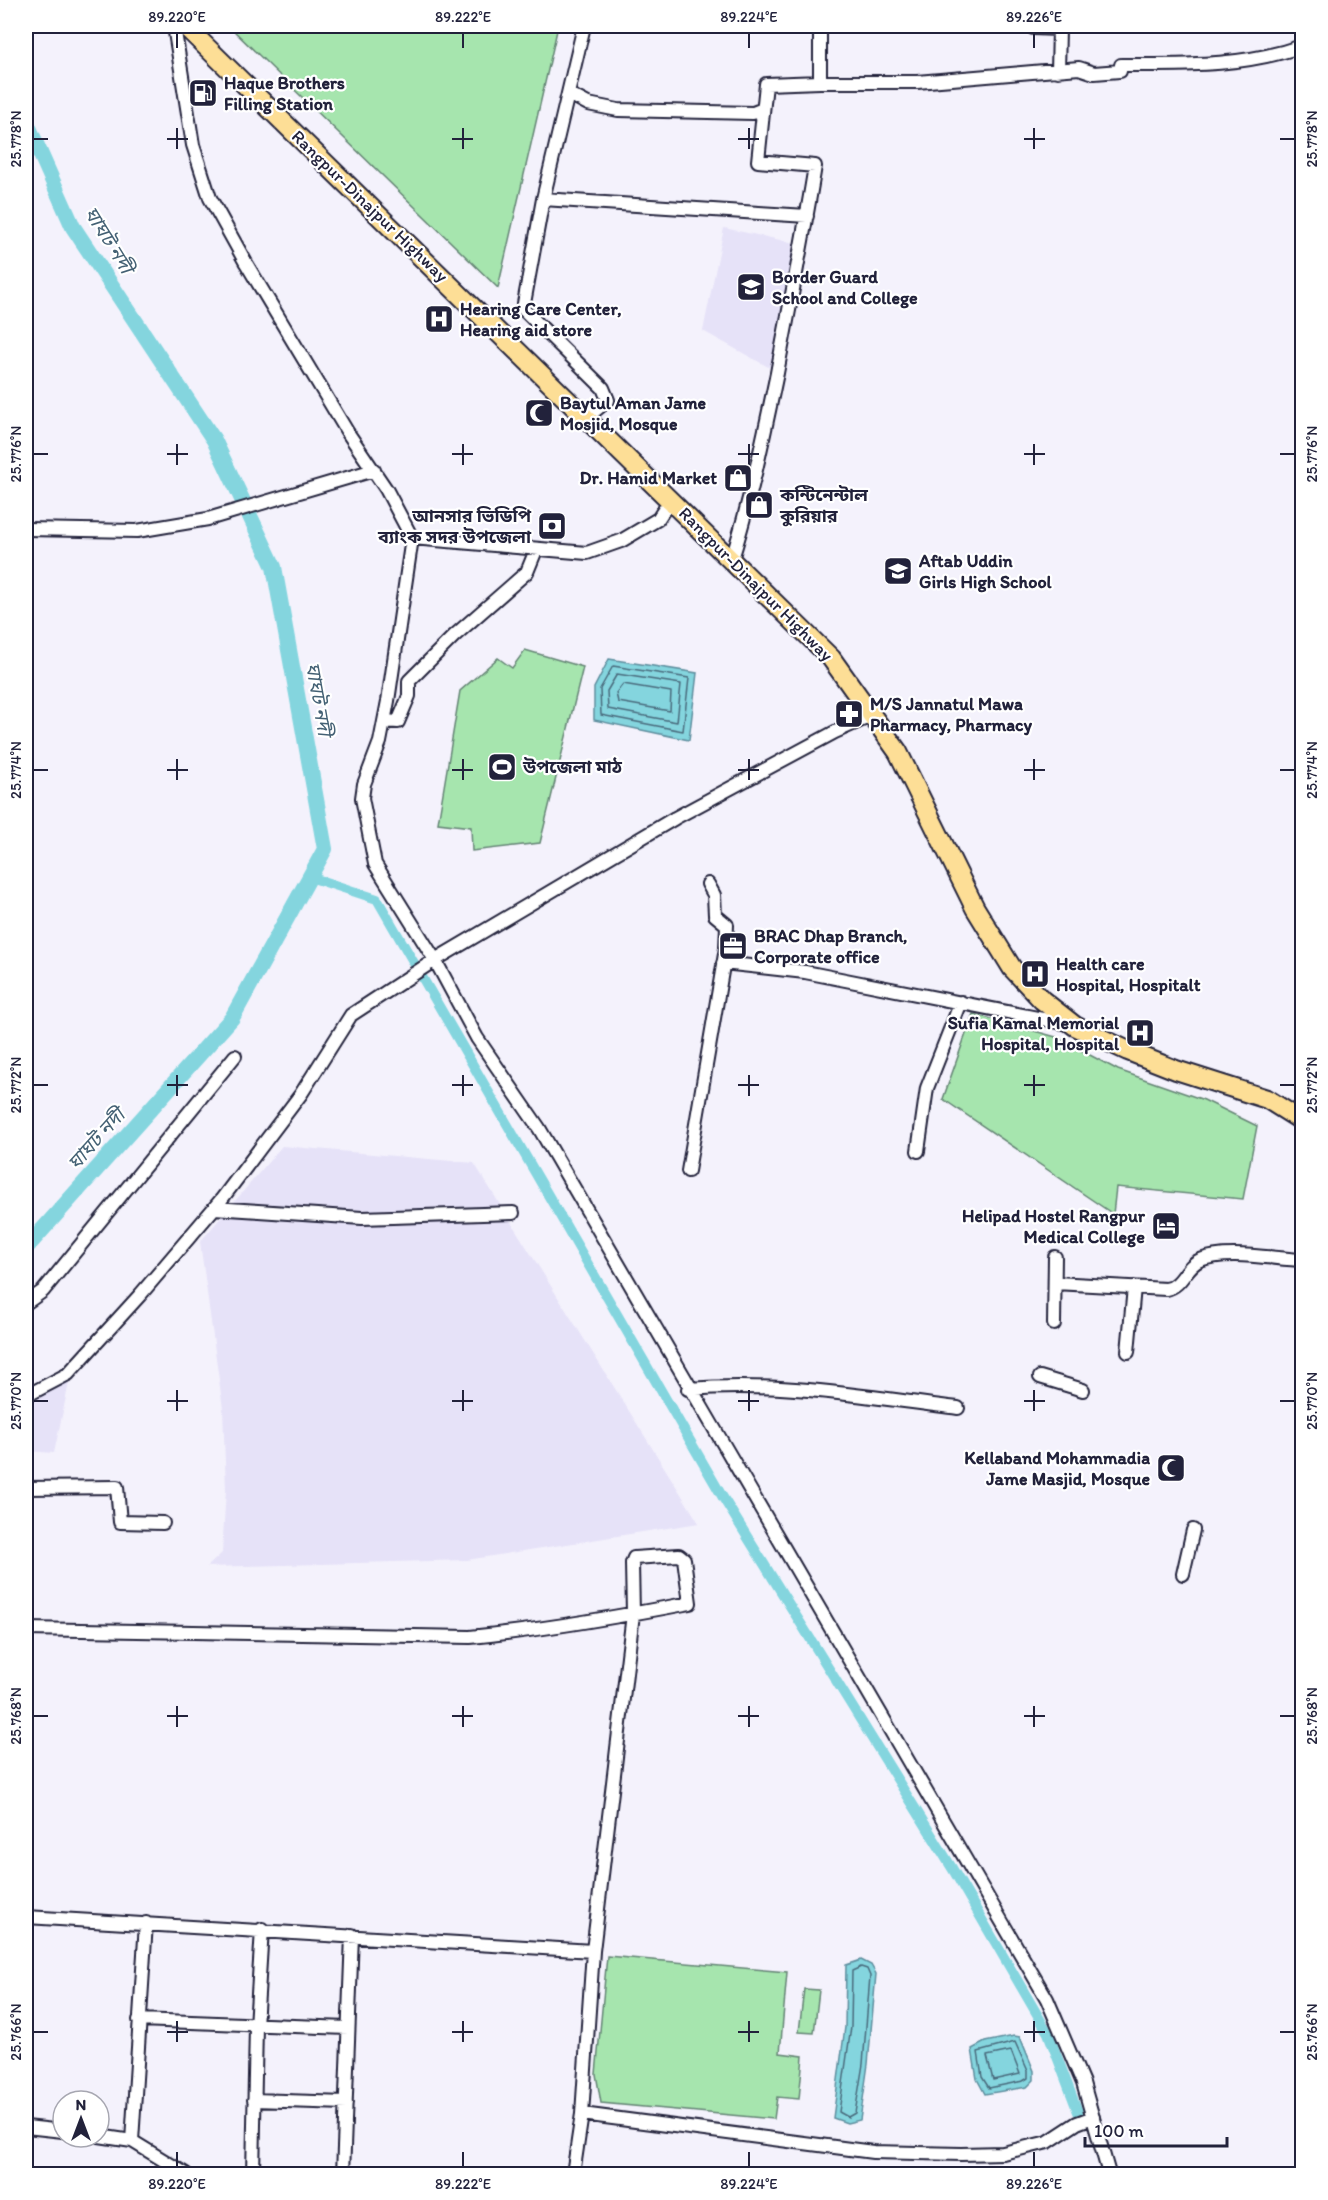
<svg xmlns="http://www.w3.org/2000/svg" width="1328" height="2200" font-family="Itim,'Noto Sans Bengali',sans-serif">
<rect width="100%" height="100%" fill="#f4f2fc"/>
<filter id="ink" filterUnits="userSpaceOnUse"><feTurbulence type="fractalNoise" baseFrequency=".0167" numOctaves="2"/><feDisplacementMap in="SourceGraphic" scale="12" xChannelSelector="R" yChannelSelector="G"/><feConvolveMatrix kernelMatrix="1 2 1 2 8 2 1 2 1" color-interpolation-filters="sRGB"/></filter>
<g filter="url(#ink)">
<!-- built -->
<path fill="#e6e2f8" d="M724 228 799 244 772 369 703 331Z
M282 1146 474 1163 699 1523 467 1560 207 1567 222 1553 226 1490 223 1409 200 1242Z
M68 1374 69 1383 54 1453 26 1451V1396Z"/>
<!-- green -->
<path fill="#a6e5ae" stroke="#648474" stroke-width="1.5" d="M229 26H558L498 288Z
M525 650 583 667 540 843 472 851 471 827 438 823 460 691 498 658 512 668Z
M973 1014 1056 1037 1118 1070 1204 1100 1257 1126 1243 1199 1116 1187 1113 1214 943 1099Z
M607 1956 787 1972 780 2053 803 2056 799 2099 777 2097 774 2119 601 2103 596 2074Z
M804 1989 819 1990 814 2033 799 2032Z"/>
<!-- water -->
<path fill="#84d5de" stroke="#5d8d9d" stroke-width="1.5" d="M609 659 697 673 689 740 594 720V688Z
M861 1960 871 1965 876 1974 868 2064 860 2120 847 2123 833 2118 845 2027 846 1965Z
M1014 2036 1020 2037 1034 2071V2080L1027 2087 985 2094 977 2079 972 2049 985 2042Z"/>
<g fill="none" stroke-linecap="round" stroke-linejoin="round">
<!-- shore -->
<path stroke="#496a7c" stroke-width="1.5" d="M613 666 689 678 683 731 601 715 600 689Z
M617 674 681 684 677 722 608 709 607 691Z
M623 684 671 692 670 711 618 702 616 693Z
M861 1967 867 1969 870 1976 863 2064 855 2113 848 2117 839 2112 851 2027 852 1971Z
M1015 2042 1028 2071V2078L1023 2081 989 2088 982 2077 978 2052Z
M1011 2051 1020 2074 993 2080 987 2056Z"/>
<!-- canal -->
<path stroke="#84d5de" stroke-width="10" d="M310 877 377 899 722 1496 952 1868 1048 2033 1078 2112"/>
<!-- river -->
<path stroke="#84d5de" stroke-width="16" d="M26 121 73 227 214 440 274 567 325 849 232 1018 26 1248"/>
<!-- minor casing -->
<g stroke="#22223b" stroke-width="16">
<path id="minor" d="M174 26 193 145 210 198 246 263 348 433 386 489 412 538 587 553 621 541 658 519 671 499
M1033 26V28L1059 29 1058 71
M820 82H917L1079 68 1094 73 1120 71 1121 65C1183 65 1243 67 1302 46
M569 94 588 104 618 110 753 113 763 109
M543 199 584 26
M587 417 608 400 603 388 523 309 543 199 807 216
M26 529 137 531 208 519 374 470
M412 538 388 701 380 742 364 784 362 798 375 864 435 960 477 1038 539 1128 1047 1999 1083 2083 1109 2174
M732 559C751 498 764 435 777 373 790 304 804 235 815 166L758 161 766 84 820 82V26
M384 721 398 722 409 696V681L454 636 527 572 536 550
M723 963 805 972 1068 1024
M918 1151 927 1088 961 1002
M688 1171 726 948 727 925 715 915 714 895 708 884
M214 1208 362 1218 513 1213
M1055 1283 1166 1289C1183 1286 1185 1266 1200 1260 1227 1249 1273 1259 1302 1260
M26 1303 43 1291 235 1056
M1054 1324 1055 1257
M1128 1352 1134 1287
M1040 1377 1083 1390
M688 1389C780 1381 867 1397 958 1408
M26 1396 68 1374 140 1295 221 1200 301 1094 351 1015 435 960 675 818 835 732 873 715
M26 1488 117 1487 120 1522 163 1523
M1183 1574 1193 1530
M26 1629 470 1637C544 1630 617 1617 690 1603L684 1559 679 1555 634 1558 632 1563 633 1614 593 1951 582 2114 573 2174
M26 1917 593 1951
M139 2020 348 2028
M254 2100 346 2103
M582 2114 873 2152 961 2154 1003 2153 1048 2142 1077 2123 1093 2117
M26 2127 63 2131
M99 2136 132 2141 186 2174
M132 2141 146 1923
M253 2174 256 2026 262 1929
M343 2174 352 1935"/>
</g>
<!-- highway casing -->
<g stroke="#22223b" stroke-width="22">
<path id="highway" d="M185 26 831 658 898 752 975 908 1012 968 1042 1000 1075 1026 1128 1051 1176 1070 1267 1099 1302 1121"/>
</g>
<!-- minor -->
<use href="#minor" stroke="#fff" stroke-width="12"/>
<!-- highway -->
<use href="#highway" stroke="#fdde96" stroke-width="18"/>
</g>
</g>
<!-- ticks -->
<path fill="none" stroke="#22223b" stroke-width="2" d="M177 33V48M463 33V48M749 33V48M1034 33V48M177 128V149M463 128V149M749 128V149M1034 128V149M33 139H48M167 139H188M452 139H473M738 139H759M1024 139H1045M1280 139H1295M177 444V465M463 444V465M749 444V465M1034 444V465M33 454H48M167 454H188M452 454H473M738 454H759M1024 454H1045M1280 454H1295M177 759V780M463 759V780M749 759V780M1034 759V780M33 770H48M167 770H188M452 770H473M738 770H759M1024 770H1045M1280 770H1295M177 1075V1096M463 1075V1096M749 1075V1096M1034 1075V1096M33 1085H48M167 1085H188M452 1085H473M738 1085H759M1024 1085H1045M1280 1085H1295M177 1390V1411M463 1390V1411M749 1390V1411M1034 1390V1411M33 1401H48M167 1401H188M452 1401H473M738 1401H759M1024 1401H1045M1280 1401H1295M177 1706V1727M463 1706V1727M749 1706V1727M1034 1706V1727M33 1716H48M167 1716H188M452 1716H473M738 1716H759M1024 1716H1045M1280 1716H1295M177 2021V2042M463 2021V2042M749 2021V2042M1034 2021V2042M33 2032H48M167 2032H188M452 2032H473M738 2032H759M1024 2032H1045M1280 2032H1295M177 2152V2167M463 2152V2167M749 2152V2167M1034 2152V2167"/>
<!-- icons -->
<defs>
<g id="fuel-square" transform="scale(1.5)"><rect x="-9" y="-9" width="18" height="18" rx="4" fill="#22223b" stroke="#fff"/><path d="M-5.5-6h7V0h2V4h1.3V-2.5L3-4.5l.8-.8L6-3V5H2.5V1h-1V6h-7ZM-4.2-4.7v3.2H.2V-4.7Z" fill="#fff"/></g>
<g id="university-square" transform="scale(1.5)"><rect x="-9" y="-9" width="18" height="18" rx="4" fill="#22223b" stroke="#fff"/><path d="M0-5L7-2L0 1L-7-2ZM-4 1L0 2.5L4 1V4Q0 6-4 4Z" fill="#fff"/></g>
<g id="hospital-square" transform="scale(1.5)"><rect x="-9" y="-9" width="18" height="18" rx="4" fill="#22223b" stroke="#fff"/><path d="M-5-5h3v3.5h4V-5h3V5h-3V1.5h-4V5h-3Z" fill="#fff"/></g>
<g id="mosque-square" transform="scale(1.5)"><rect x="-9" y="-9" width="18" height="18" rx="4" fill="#22223b" stroke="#fff"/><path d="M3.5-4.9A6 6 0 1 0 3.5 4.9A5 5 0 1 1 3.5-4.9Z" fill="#fff"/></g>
<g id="shop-square" transform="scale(1.5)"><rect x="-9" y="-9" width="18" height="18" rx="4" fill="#22223b" stroke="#fff"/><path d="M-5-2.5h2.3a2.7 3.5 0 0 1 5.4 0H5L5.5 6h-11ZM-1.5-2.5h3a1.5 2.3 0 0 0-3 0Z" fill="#fff"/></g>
<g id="bank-square" transform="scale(1.5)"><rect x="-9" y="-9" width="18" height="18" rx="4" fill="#22223b" stroke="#fff"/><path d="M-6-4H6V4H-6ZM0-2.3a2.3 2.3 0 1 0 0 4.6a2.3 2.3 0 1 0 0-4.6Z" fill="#fff"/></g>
<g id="school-square" transform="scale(1.5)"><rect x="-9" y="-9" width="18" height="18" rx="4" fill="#22223b" stroke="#fff"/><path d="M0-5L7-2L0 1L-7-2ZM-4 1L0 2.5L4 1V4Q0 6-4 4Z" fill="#fff"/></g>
<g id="pharmacy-square" transform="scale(1.5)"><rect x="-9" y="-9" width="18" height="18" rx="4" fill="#22223b" stroke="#fff"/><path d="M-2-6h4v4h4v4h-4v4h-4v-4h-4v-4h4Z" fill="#fff"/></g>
<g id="stadium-square" transform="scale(1.5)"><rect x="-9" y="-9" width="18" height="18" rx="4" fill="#22223b" stroke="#fff"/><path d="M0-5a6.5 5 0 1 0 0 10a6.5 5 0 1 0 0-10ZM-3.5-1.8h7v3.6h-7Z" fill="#fff"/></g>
<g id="office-square" transform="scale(1.5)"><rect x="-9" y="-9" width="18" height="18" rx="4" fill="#22223b" stroke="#fff"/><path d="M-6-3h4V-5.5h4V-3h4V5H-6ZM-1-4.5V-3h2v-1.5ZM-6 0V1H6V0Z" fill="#fff"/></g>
<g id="hotel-square" transform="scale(1.5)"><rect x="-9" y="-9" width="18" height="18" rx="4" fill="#22223b" stroke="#fff"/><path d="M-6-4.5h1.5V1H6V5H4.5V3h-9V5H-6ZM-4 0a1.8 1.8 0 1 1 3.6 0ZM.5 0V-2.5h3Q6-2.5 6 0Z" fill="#fff"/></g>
</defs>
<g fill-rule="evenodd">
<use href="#fuel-square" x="203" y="93"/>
<use href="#university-square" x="751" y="287"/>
<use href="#hospital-square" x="439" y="319"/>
<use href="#mosque-square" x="539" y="413"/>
<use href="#shop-square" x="738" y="478"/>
<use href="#shop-square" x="759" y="505"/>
<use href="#bank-square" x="552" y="526"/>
<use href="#school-square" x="898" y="571"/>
<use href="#pharmacy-square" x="849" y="714"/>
<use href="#stadium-square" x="502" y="767"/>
<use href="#office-square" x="733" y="946"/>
<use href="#hospital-square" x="1035" y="974"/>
<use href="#hospital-square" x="1140" y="1033"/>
<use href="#hotel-square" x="1166" y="1226"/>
<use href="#mosque-square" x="1171" y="1468"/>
</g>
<g text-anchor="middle" stroke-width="4.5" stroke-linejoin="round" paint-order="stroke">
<!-- poi labels -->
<g font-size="18" font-weight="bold" fill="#22223b" stroke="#fff" text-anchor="start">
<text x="224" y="89">Haque Brothers<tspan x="224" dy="21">Filling Station</tspan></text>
<text x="772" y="283">Border Guard<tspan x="772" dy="21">School and College</tspan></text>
<text x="460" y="315">Hearing Care Center,<tspan x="460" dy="21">Hearing aid store</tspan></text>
<text x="560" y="409">Baytul Aman Jame<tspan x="560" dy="21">Mosjid, Mosque</tspan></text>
<text x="717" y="484" text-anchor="end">Dr. Hamid Market</text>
<text x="780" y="501">কন্টিনেন্টাল<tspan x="780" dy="21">কুরিয়ার</tspan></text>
<text x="531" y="522" text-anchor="end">আনসার ভিডিপি<tspan x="531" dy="21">ব্যাংক সদর উপজেলা</tspan></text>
<text x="919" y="567">Aftab Uddin<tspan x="919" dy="21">Girls High School</tspan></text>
<text x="870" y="710">M/S Jannatul Mawa<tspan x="870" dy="21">Pharmacy, Pharmacy</tspan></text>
<text x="523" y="773">উপজেলা মাঠ</text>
<text x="754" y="942">BRAC Dhap Branch,<tspan x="754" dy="21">Corporate office</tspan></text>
<text x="1056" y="970">Health care<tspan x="1056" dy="21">Hospital, Hospitalt</tspan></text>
<text x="1119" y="1029" text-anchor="end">Sufia Kamal Memorial<tspan x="1119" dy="21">Hospital, Hospital</tspan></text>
<text x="1145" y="1222" text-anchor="end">Helipad Hostel Rangpur<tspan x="1145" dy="21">Medical College</tspan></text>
<text x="1150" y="1464" text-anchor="end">Kellaband Mohammadia<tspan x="1150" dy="21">Jame Masjid, Mosque</tspan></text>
</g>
<!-- street labels -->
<g font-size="18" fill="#22223b" stroke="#fff">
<text transform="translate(370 206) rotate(44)" y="6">Rangpur-Dinajpur Highway</text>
<text transform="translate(756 584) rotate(45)" y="6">Rangpur-Dinajpur Highway</text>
</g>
<!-- water labels -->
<g font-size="20" font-style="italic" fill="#446174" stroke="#fff">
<text transform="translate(109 240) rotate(58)" y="7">ঘাঘট নদী</text>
<text transform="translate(319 699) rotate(80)" y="7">ঘাঘট নদী</text>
<text transform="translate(96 1139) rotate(-48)" y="7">ঘাঘট নদী</text>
</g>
</g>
<!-- margin -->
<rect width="1328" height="2200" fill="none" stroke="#fff" stroke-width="66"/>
<!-- north arrow -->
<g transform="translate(81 2119)"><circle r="28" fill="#ffffff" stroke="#a7a7b1" stroke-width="1.5"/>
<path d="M0-4.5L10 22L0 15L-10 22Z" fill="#22223b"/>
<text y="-9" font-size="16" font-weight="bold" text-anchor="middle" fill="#22223b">N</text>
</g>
<!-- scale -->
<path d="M1085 2137v9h142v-9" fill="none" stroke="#22223b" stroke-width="3"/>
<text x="1094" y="2137" font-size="18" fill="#22223b" stroke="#ffffff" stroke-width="4.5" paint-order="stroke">100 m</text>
<rect x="33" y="33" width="1262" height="2134" fill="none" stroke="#22223b" stroke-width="2"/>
<g font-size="15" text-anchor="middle" fill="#22223b">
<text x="177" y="22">89.220°E</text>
<text x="463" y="22">89.222°E</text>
<text x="749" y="22">89.224°E</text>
<text x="1034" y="22">89.226°E</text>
<text transform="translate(16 139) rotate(-90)" y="5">25.778°N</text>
<text transform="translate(1312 139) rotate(-90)" y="5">25.778°N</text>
<text transform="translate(16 454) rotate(-90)" y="5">25.776°N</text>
<text transform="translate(1312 454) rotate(-90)" y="5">25.776°N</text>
<text transform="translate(16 770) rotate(-90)" y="5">25.774°N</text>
<text transform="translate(1312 770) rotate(-90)" y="5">25.774°N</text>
<text transform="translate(16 1085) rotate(-90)" y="5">25.772°N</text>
<text transform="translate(1312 1085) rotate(-90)" y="5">25.772°N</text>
<text transform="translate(16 1401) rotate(-90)" y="5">25.770°N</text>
<text transform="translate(1312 1401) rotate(-90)" y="5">25.770°N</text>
<text transform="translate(16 1716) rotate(-90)" y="5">25.768°N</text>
<text transform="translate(1312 1716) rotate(-90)" y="5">25.768°N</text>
<text transform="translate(16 2032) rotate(-90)" y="5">25.766°N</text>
<text transform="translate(1312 2032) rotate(-90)" y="5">25.766°N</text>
<text x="177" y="2189">89.220°E</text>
<text x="463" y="2189">89.222°E</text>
<text x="749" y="2189">89.224°E</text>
<text x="1034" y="2189">89.226°E</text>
</g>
</svg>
